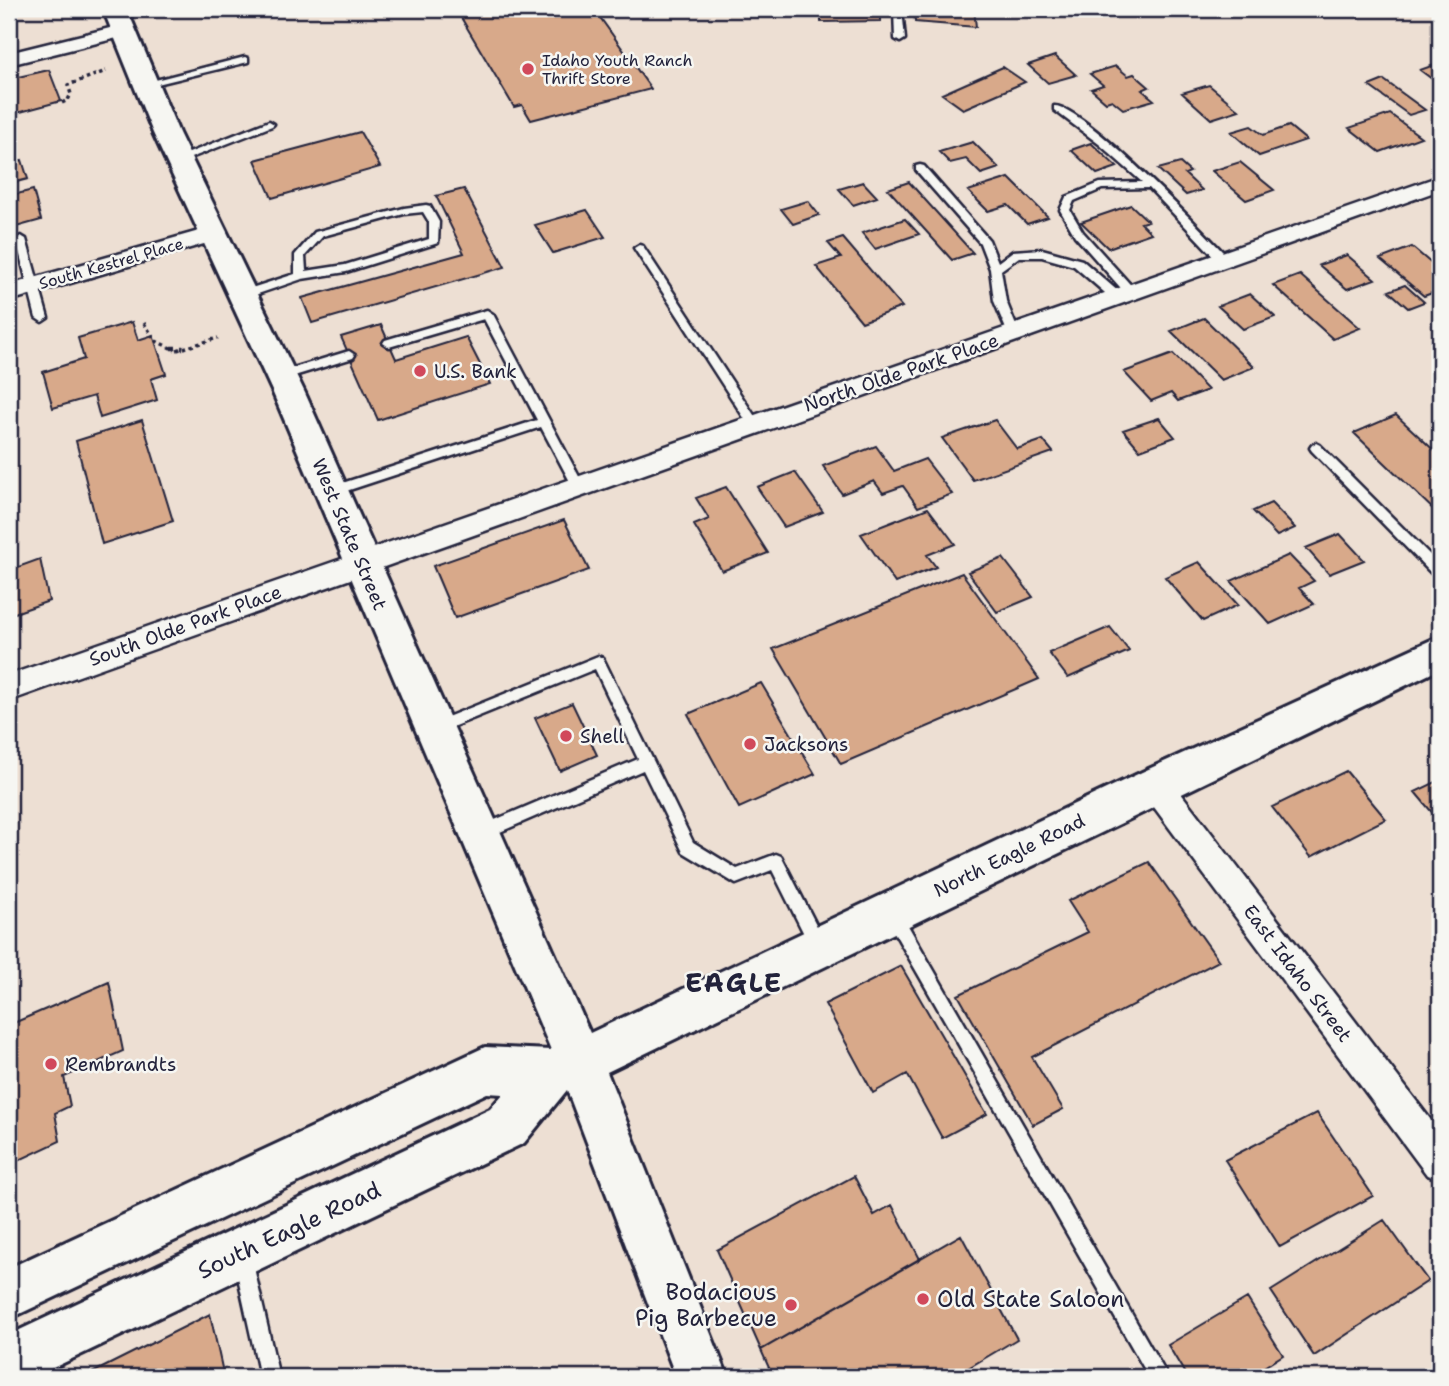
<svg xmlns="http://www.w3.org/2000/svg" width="1449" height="1386" font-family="'Shantell Sans',sans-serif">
<rect width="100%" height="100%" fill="#eddfd3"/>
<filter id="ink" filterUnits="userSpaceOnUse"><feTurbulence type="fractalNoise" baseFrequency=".0143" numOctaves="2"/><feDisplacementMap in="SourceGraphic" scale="14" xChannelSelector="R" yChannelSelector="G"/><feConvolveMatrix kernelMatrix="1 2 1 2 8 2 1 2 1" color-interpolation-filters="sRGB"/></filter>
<g filter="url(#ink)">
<!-- building -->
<path fill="#d8a98a" stroke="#22223b" stroke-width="2" d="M456 9H594L651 89 531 120 522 105 514 107Z
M821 9H881V21L821 22Z
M914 9H974L976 27 915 22Z
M1055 56 1076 75 1048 83 1028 65Z
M1440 63V85L1420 70Z
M1116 66 1128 76 1134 74 1149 87 1142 90 1154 100 1123 109 1112 100 1106 102 1091 89 1103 85 1090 74Z
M1003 67 1025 82 963 109 942 94Z
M49 70 61 101 9 115V120V79Z
M1384 80 1425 110 1409 115 1369 86Z
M1209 85 1239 110 1211 119 1182 93Z
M1390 114 1421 137 1380 152 1349 128Z
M1251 126 1263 135 1289 126 1306 140 1259 156 1231 132Z
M360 132 380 167 272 198 255 160Z
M973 142 999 168 981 174 966 159 950 163 939 152Z
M1091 143 1117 167 1097 174 1071 150Z
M22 160 28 179 9 184V164Z
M1240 162 1274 190 1246 200 1212 171Z
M1180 163 1190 172 1185 174 1202 190 1186 195 1158 169Z
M1009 178 1048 217 1027 224 1008 205 988 211 968 191Z
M863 182 877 197 853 205 839 189Z
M909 182 973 253 952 260 888 189Z
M464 189 505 267 312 323 302 298 464 253 436 196Z
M33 190 41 220 9 229V196Z
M808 201 819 215 793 224 781 209Z
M1131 205 1148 221 1141 223 1151 233 1108 248 1081 222Z
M587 210 605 237 553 253 535 225Z
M905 219 919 234 875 249 862 233Z
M843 238 902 307 862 322 816 266 841 258 828 243Z
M1412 247 1440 271V290L1424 296 1380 259Z
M1347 255 1375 279 1347 289 1319 265Z
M1300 275 1360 328 1333 339 1273 285Z
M1405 285 1424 302 1408 308 1389 291Z
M1250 294 1275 317 1243 329 1218 306Z
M1204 318 1254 367 1221 380 1171 331Z
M132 322 138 340 153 335 166 374 151 379 157 400 100 418 94 396 53 408 43 372 84 359 78 338Z
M381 325 396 359 466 337 490 384 378 420 341 337Z
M1173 354 1208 390 1178 401 1171 393 1151 401 1124 372Z
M1396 415 1440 456V516L1354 433Z
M1159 418 1175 437 1140 450 1123 430Z
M142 420 173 521 102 544 76 441Z
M995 420 1017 449 1043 440 1053 452 973 480 942 438Z
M876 446 894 471 925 459 952 494 918 507 903 486 883 493 874 481 842 494 823 466Z
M795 472 823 512 784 527 757 487Z
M726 487 768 553 722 571 694 525 709 519 696 498Z
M1271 503 1295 528 1277 536 1253 511Z
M928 508 955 544 927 555 936 567 895 583 861 534Z
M564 520 589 570 455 618 433 566Z
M1340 534 1364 560 1329 574 1306 548Z
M1289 555 1314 581 1299 588 1314 604 1270 624 1231 581Z
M1003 558 1033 597 997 612 968 572Z
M40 559 49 601 9 615V565L10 570Z
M1199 562 1238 605 1203 621 1165 577Z
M962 573 1039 679 841 764 773 649Z
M1110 627 1129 651 1068 678 1049 653Z
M761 683 815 774 739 808 688 714Z
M572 703 597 755 560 771 535 718Z
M1346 771 1386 819 1311 857 1272 807Z
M1440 780V822L1415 792Z
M1149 862 1219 961 1032 1057 1063 1109 1033 1125 958 995 1088 932 1068 901Z
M901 966 987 1114 942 1138 907 1074 873 1093 825 1004Z
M109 982 123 1051 64 1077 70 1106 55 1113 60 1141 9 1165V1025Z
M1317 1113 1373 1196 1280 1247 1225 1160Z
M854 1176 874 1215 892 1205 920 1259 761 1350 717 1250Z
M1384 1220 1428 1281 1314 1356 1271 1291Z
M961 1235 1017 1339 953 1377H773L761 1350Z
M1247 1298 1283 1355 1248 1377H1187L1168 1345Z
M210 1314 224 1377H84Z"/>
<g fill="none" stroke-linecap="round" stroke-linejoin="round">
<!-- lane casing -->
<g stroke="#22223b" stroke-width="5">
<path id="lane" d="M894 9H902L905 39 900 42 895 39Z
M245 57 248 58V62L145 87 140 84Z
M1054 106C1081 104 1203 231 1227 256V262H1219L1149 188 1102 189 1074 201 1070 210 1083 232 1137 292 1135 295H1127L1075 236 1060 210 1066 197 1100 183 1142 182 1099 144 1054 110Z
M269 121 274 124 272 126 183 161 174 159Z
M920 165 924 166 989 240 998 262 1013 251 1042 249 1082 260 1120 293V299H1112L1074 266 1042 257H1019L1001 270 1006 301 1019 333 1017 336H1009L994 301 990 269 980 243 916 170V166Z
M426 205 430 206 439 222 438 243 346 272 302 279 243 299 237 295 239 292 295 274V255L315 232 404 208ZM423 212 429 222V239L345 265 306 271 305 256 323 236 404 214Z
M21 236 26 239 48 318 42 322 36 318 16 239Z
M639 245 643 246 758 421 760 424 758 427H750L634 248Z
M487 310 493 314 584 486 582 489H574L541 427 331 496 327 494 325 491 327 488 537 420 484 319 389 347 383 343 385 340Z
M349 351 355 355 353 358 281 380 275 376 277 373Z
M1316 443 1320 445 1440 565V578L1435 577 1312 451 1310 448 1312 445Z
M598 656 603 658 693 842 737 869 776 854 781 856 824 940 826 945 824 950 818 953 812 950 772 870 736 884 683 852 643 770 486 838 481 840 476 838 473 833 476 828 638 759 595 669 435 734 430 732 428 728 430 724Z
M892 906 898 908 1168 1377H1149L886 918 884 913 886 908Z
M243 1250 249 1253 252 1259 279 1377H260L234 1259 237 1253Z"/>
</g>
<!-- street casing -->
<g stroke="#22223b" stroke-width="5">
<path id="street" d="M122 25 132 31 129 35 9 65V53Z
M1440 176V190L9 701V675Z
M213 227 221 229 224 234 221 239 9 301V285Z
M1156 771 1167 775 1440 1132V1180L1427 1175 1145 795 1140 785 1145 775Z"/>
</g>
<!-- secondary casing -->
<g stroke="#22223b" stroke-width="6">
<path id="secondary" d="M103 9H127L179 133 305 393 590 1033 1142 772 1440 636V669L607 1072 728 1377H676L567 1090 524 1143 34 1377H9V1335L490 1109 503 1094 487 1093 9 1319V1268L485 1047 551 1050 273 393 153 133Z"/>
</g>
<!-- path-far1 -->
<path stroke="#22223b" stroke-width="3.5" stroke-dasharray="3.5 3.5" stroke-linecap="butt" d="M62 103 68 100 71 94 68 85 106 71
M144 323 156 341 175 350
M177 350 218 338"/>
<!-- path -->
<path stroke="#22223b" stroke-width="4.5" stroke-dasharray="5 5" stroke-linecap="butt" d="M171 348H183"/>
<!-- lane -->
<use href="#lane" fill="#f6f6f2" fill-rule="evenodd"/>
<!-- street -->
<use href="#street" fill="#f6f6f2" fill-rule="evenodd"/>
<!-- secondary -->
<use href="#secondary" fill="#f6f6f2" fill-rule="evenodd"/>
</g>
</g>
<!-- markers -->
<g fill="#d1495b" stroke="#f6f6f2" stroke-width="2.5">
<circle cx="528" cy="69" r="7"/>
<circle cx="420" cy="371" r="7"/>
<circle cx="566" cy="736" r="7"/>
<circle cx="750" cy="744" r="7"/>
<circle cx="51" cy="1064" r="7"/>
<circle cx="923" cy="1299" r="7"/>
<circle cx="791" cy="1305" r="7"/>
</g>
<g text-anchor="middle" stroke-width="5" stroke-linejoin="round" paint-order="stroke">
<!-- far-poi labels -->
<g font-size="16" fill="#22223b" stroke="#f6f6f2" text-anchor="start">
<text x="542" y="66">Idaho Youth Ranch<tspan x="542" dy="18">Thrift Store</tspan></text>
</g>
<!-- far-street labels -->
<g font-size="16" fill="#22223b" stroke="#f6f6f2">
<text transform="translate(111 263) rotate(-16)" y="6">South Kestrel Place</text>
</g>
<!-- poi labels -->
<g font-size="19" fill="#22223b" stroke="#f6f6f2" text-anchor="start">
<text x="434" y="378">U.S. Bank</text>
<text x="580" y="743">Shell</text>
<text x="764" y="751">Jacksons</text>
<text x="65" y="1071">Rembrandts</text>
</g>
<!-- street labels -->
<g font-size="19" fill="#22223b" stroke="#f6f6f2">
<text transform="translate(901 372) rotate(-19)" y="7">North Olde Park Place</text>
<text transform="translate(350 534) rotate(67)" y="7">West State Street</text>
<text transform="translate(185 625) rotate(-20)" y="7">South Olde Park Place</text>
<text transform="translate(1009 855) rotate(-26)" y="7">North Eagle Road</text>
<text transform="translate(1298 973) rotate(53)" y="7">East Idaho Street</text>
</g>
<!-- near-street labels -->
<g font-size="23" fill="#22223b" stroke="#f6f6f2">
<text transform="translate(289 1230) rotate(-25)" y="8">South Eagle Road</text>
</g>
<!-- near-poi labels -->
<g font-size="23" fill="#22223b" stroke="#f6f6f2" text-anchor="end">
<text x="777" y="1300">Bodacious<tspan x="777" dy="26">Pig Barbecue</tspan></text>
<text x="937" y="1307" text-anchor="start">Old State Saloon</text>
</g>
<!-- district labels -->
<g font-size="26" font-weight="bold" letter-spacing="2" fill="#22223b" stroke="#f6f6f2">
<text x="734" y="992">EAGLE</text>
</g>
</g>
<!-- margin -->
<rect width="1449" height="1386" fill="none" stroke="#f6f6f2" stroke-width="35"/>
<rect x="18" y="18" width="1414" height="1351" fill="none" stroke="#22223b" stroke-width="2.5" filter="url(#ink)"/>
</svg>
